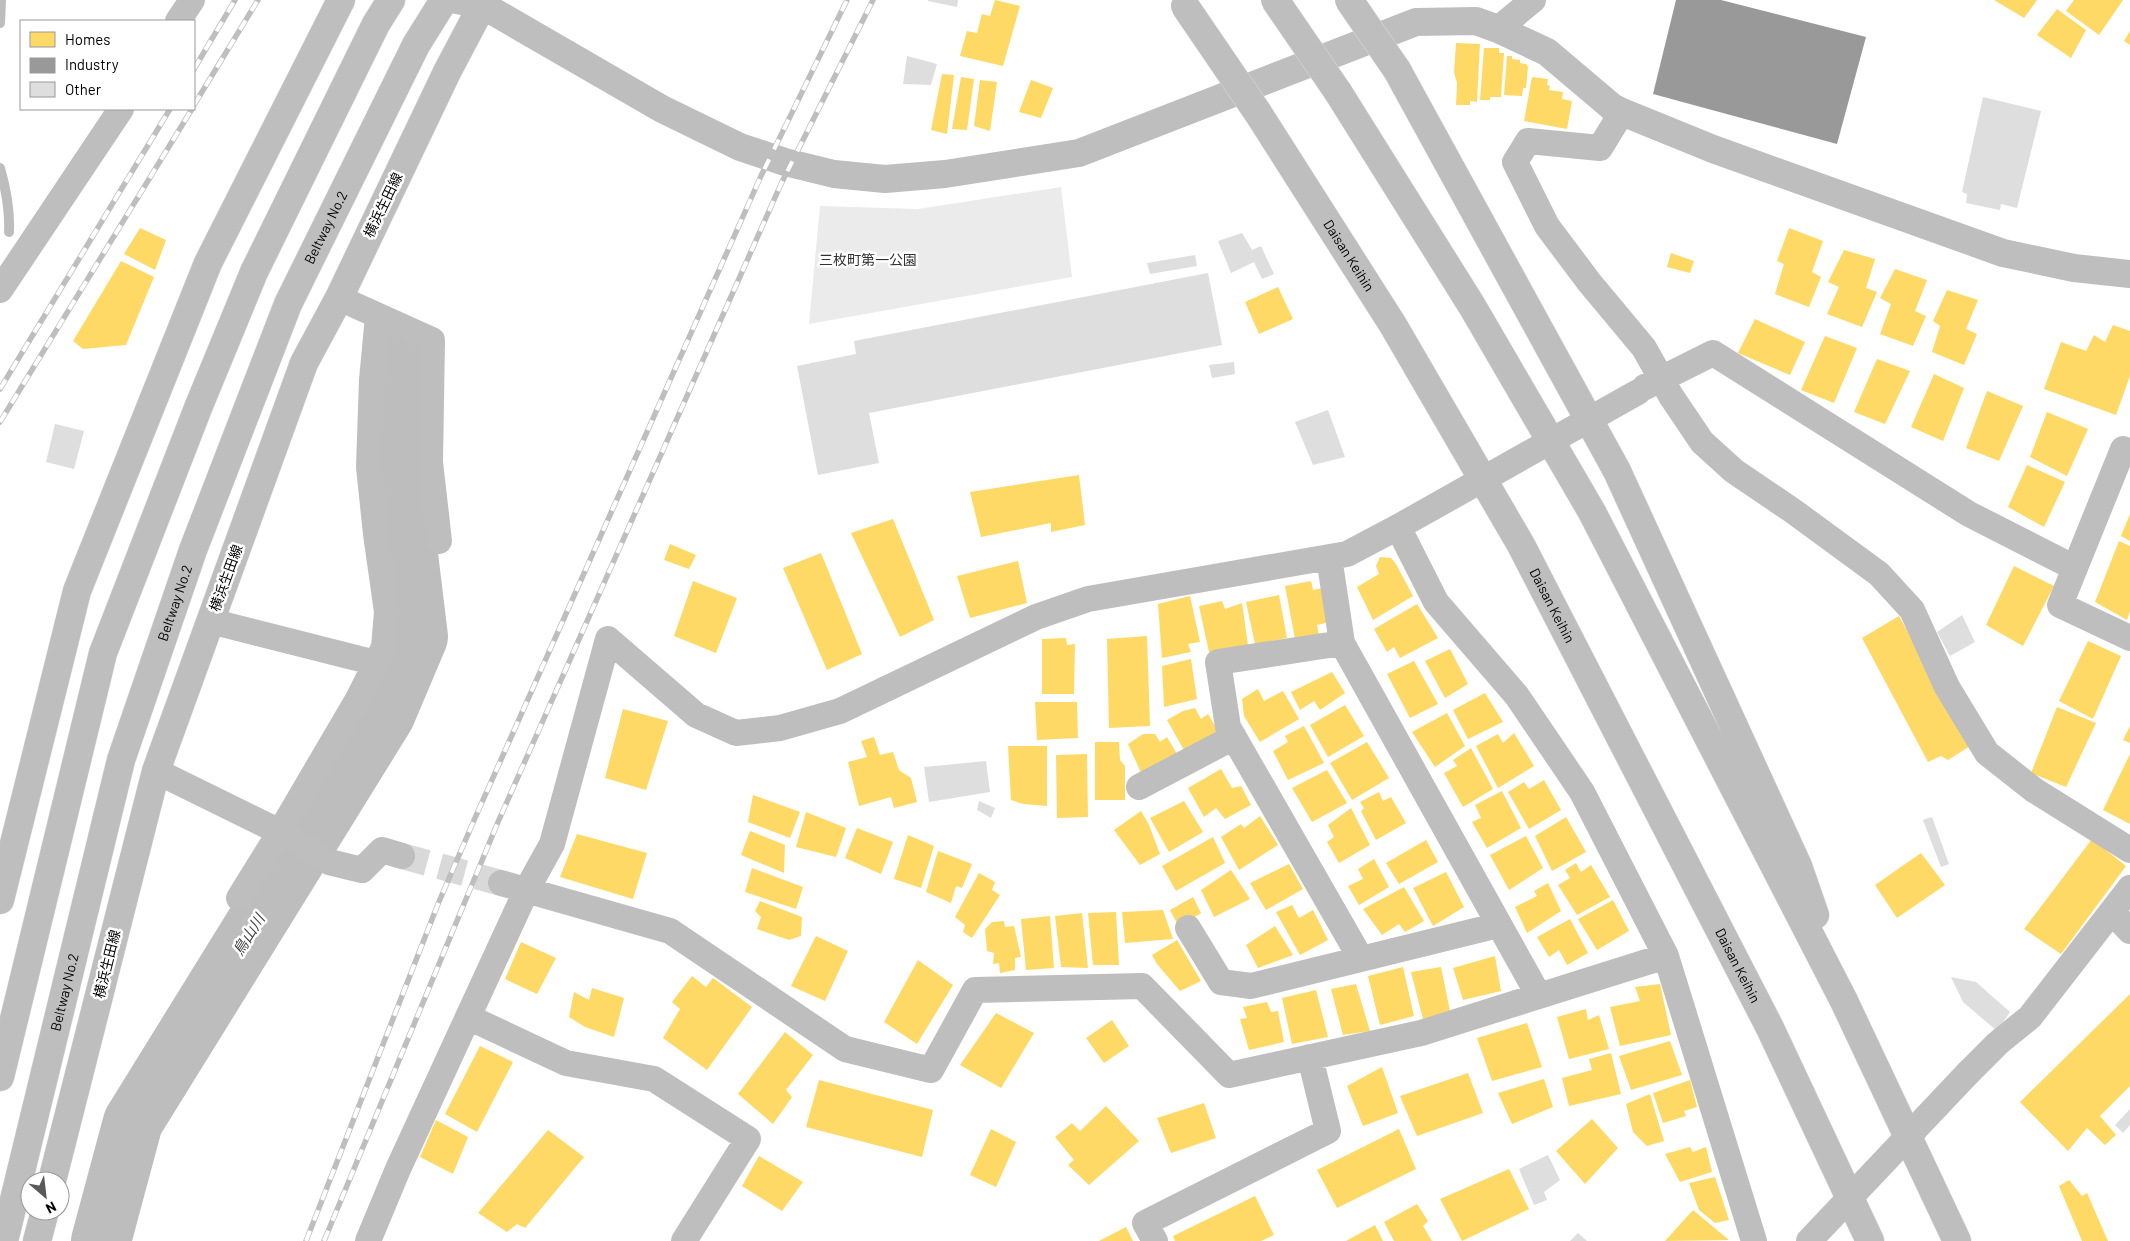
<svg xmlns="http://www.w3.org/2000/svg" width="2130" height="1241" font-family="Barlow,'Noto Sans JP',sans-serif">
<rect width="100%" height="100%" fill="#fff"/>
<!-- green -->
<path fill="#ebebeb" d="M1061 187 1072 277 809 324 820 206 918 209Z"/>
<!-- homes -->
<path fill="#ffd966" d="M995 0 1020 6 1003 66 960 56 967 31 977 33 982 14 990 16Z
M1994 0H2037L2024 18Z
M2074 0H2123L2099 35 2066 11Z
M2057 9 2086 30 2071 58 2037 35Z
M2130 31V45L2124 41Z
M1456 43 1480 44 1477 102 1470 101V105H1456L1457 83 1454 72Z
M1484 48H1499V53H1504L1501 97H1490V100H1480Z
M1507 56H1512V59L1520 60V63L1526 64 1528 67 1526 88H1523L1522 96 1504 95Z
M942 74 954 75 947 134 931 130Z
M961 77 974 79 967 130 952 129Z
M1532 77 1548 79 1547 85 1550 86 1549 90 1563 92 1562 99 1572 101 1567 129 1524 121Z
M980 80 997 82 990 131 974 126Z
M1031 80 1053 88 1041 118 1019 112Z
M140 228 166 240 155 270 124 254Z
M1789 228 1823 241 1812 272 1821 277 1809 307 1775 294 1784 264 1777 261Z
M1844 250 1875 259 1866 288 1877 292 1862 327 1827 314 1839 287 1828 282Z
M1671 253 1694 261 1690 273 1667 267Z
M121 261 154 277 126 345 83 349 73 341Z
M1895 269 1927 280 1915 311 1926 316 1913 346 1880 334 1891 304 1880 298Z
M1278 287 1293 319 1259 334 1245 302Z
M1947 290 1978 300 1966 329 1977 334 1964 365 1932 352 1940 326 1933 321Z
M1755 319 1805 342 1790 375 1738 353Z
M2113 325 2130 331V376L2116 415 2044 389 2061 342 2086 351 2094 335 2105 342Z
M1825 336 1857 348 1834 403 1801 390Z
M1877 359 1910 371 1885 424 1854 412Z
M1934 374 1964 388 1943 441 1911 427Z
M1987 391 2023 406 1999 461 1966 448Z
M2047 412 2088 429 2067 476 2030 457Z
M2027 465 2065 482 2044 527 2008 507Z
M1079 475 1085 525 1051 532V523L981 537 970 492Z
M2130 514V541L2121 536Z
M893 519 934 620 900 637 851 533Z
M2119 541 2130 546V611L2127 620 2095 602Z
M670 544 696 555 689 569 664 560Z
M821 553 862 654 827 670 783 568Z
M1380 557 1391 558 1396 564 1413 596 1373 620 1357 587 1379 574 1376 566Z
M1018 561 1027 603 970 618 957 576Z
M2014 566 2054 586 2023 646 1986 625Z
M693 581 737 598 716 653 674 636Z
M1311 581 1313 590 1323 588 1330 622 1317 625 1319 635 1295 639 1285 586Z
M1279 595 1287 638 1255 644 1246 602Z
M1190 596 1200 642 1188 644 1191 652 1162 658 1158 604Z
M1222 601 1225 609 1242 603 1248 645 1209 652 1199 606Z
M1417 604 1438 638 1400 658 1394 647 1387 652 1374 629Z
M1899 616 1970 746 1948 760 1941 756 1928 762 1862 638Z
M1147 636 1150 726 1109 728 1107 639Z
M1066 638 1067 645 1075 644 1074 694H1042V639Z
M2088 641 2121 656 2093 719 2059 701Z
M1450 649 1468 684 1445 698 1425 661Z
M1191 659 1197 699 1164 707 1162 666Z
M1414 661 1438 704 1410 718 1387 674Z
M1332 672 1345 693 1320 710 1314 701 1300 710 1291 692Z
M1258 689 1264 701 1283 691 1299 719 1260 742 1244 716 1242 699Z
M1485 693 1503 722 1468 739 1453 710Z
M1035 702H1077L1078 738 1037 740Z
M1345 705 1364 736 1328 757 1310 725Z
M2057 707 2096 723 2066 787 2031 773Z
M1195 708 1201 719 1208 714 1218 731 1185 752 1167 720 1183 711Z
M623 709 668 721 646 790 605 778Z
M1447 713 1465 746 1435 767 1412 732Z
M1304 726 1324 763 1288 780 1273 751 1288 742 1285 736Z
M2130 726V743L2123 740Z
M1514 733 1534 766 1498 788 1476 746 1498 734 1503 743Z
M1143 734H1155L1160 742 1167 737 1177 754 1142 775 1128 744Z
M874 737 880 755 893 752 899 770 911 778 917 802 894 808 891 797 859 806 848 762 867 757 861 741Z
M1095 742H1119L1120 760 1125 766V800H1095Z
M1367 742 1389 778 1352 800 1330 763Z
M1008 746H1047V806L1023 804 1011 800Z
M1471 748 1493 789 1463 807 1444 773 1457 766 1453 760Z
M1087 754 1088 817 1057 818 1056 755Z
M2130 754V824L2103 810Z
M1221 769 1232 788 1241 786 1251 805 1225 819 1216 808 1204 817 1188 788Z
M1327 770 1347 803 1312 822 1292 788Z
M1544 780 1561 810 1529 829 1508 792 1524 782 1529 789Z
M1502 791 1521 828 1487 848 1472 822 1481 818 1475 805Z
M1379 792 1383 801 1391 797 1406 823 1376 840 1361 811 1364 808 1360 802Z
M753 795 800 812 790 838 748 822Z
M1184 801 1203 832 1169 852 1150 818Z
M1351 808 1370 845 1339 863 1327 842 1334 837 1328 825Z
M1141 811 1149 825 1160 854 1140 865 1114 830Z
M806 812 846 828 836 857 796 847Z
M1260 816 1278 845 1239 870 1221 837 1241 824 1244 828Z
M1566 817 1586 852 1552 871 1535 836Z
M857 828 893 842 881 874 845 858Z
M750 831 785 845 784 873 741 855Z
M577 834 647 853 633 899 560 877Z
M908 835 934 846 921 888 894 879Z
M1526 836 1543 868 1509 890 1490 855Z
M1213 837 1225 863 1176 891 1162 866Z
M2092 839 2126 866 2061 954 2024 929Z
M1426 840 1438 862 1399 884 1386 863Z
M938 851 972 864 962 888 956 886 951 903 926 892Z
M1921 853 1945 885 1897 918 1875 885Z
M1374 859 1389 887 1359 905 1348 886 1363 879 1358 869Z
M1576 863 1581 872 1591 865 1610 897 1577 915 1558 885 1570 878 1565 870Z
M1289 864 1303 889 1266 910 1250 883Z
M752 868 803 887 796 909 745 892Z
M1231 870 1250 899 1214 917 1201 890Z
M1446 872 1464 907 1433 926 1413 888Z
M979 873 995 882 992 890 1000 895 972 938 963 932 965 925 955 917Z
M1548 883 1561 911 1527 933 1515 907 1537 896 1534 891Z
M1404 887 1424 921 1405 932 1399 924 1382 935 1363 909Z
M1193 897 1201 913 1179 927 1170 910Z
M1613 900 1629 931 1597 950 1578 919Z
M760 901 802 917 801 936 789 940 757 929 761 917 755 911Z
M1292 905 1299 918 1313 910 1328 940 1300 955 1276 912Z
M1163 910 1173 939 1125 943 1122 912Z
M1116 912 1119 965H1093L1088 913Z
M1082 913 1088 968 1061 967 1055 916Z
M1050 916 1054 968 1026 970 1021 919Z
M1570 919 1588 953 1567 965 1559 950 1549 957 1537 937Z
M1004 921 1005 927 1014 926 1021 957 1015 958V970L1000 973 999 963 993 964 994 953 987 951 985 929 992 922Z
M1275 926 1293 955 1258 968 1246 945Z
M816 936 848 951 825 1001 791 986Z
M1177 940 1201 981 1180 991 1157 964 1152 955Z
M521 942 556 958 537 994 505 979Z
M1495 956 1501 991 1463 1000 1453 968Z
M918 960 953 985 917 1044 884 1022Z
M1403 967 1414 1016 1380 1025 1368 976Z
M1441 967 1450 1011 1423 1019 1411 972Z
M692 976 706 987 713 978 752 1007 707 1070 663 1038 680 1009 672 1002Z
M1356 984 1370 1031 1343 1035 1331 989Z
M1660 984 1671 1035 1620 1046 1610 1007 1640 1001 1635 987Z
M592 988 624 998 614 1037 585 1027 569 1017 574 992 589 1000Z
M1316 990 1328 1037 1292 1044 1282 998Z
M2130 994V1086L2100 1116 2116 1135 2105 1145 2087 1128 2068 1151 2020 1102Z
M1267 1002 1271 1012 1278 1011 1284 1042 1249 1050 1240 1019 1247 1018 1243 1007Z
M1586 1009 1588 1020 1599 1015 1609 1049 1569 1059 1557 1017Z
M996 1013 1034 1033 1001 1088 960 1065Z
M1112 1020 1129 1046 1104 1063 1086 1038Z
M1527 1023 1542 1067 1492 1081 1477 1038Z
M785 1032 813 1055 786 1090 792 1097 773 1124 738 1094Z
M1670 1041 1682 1075 1631 1090 1619 1056Z
M480 1046 513 1062 477 1132 445 1114Z
M1611 1053 1621 1094 1569 1106 1562 1078 1592 1070 1589 1059Z
M1382 1067 1398 1113 1363 1126 1347 1086Z
M1468 1073 1483 1113 1417 1136 1400 1096Z
M1544 1079 1553 1107 1512 1124 1498 1093Z
M819 1080 933 1110 922 1157 806 1127Z
M1690 1080 1697 1107 1684 1111 1686 1116 1663 1123 1653 1093Z
M1650 1094 1664 1141 1647 1146 1633 1132 1626 1104Z
M1204 1103 1216 1138 1171 1153 1157 1118Z
M1106 1106 1139 1141 1089 1185 1068 1165 1074 1160 1055 1137 1072 1123 1080 1131Z
M1592 1119 1618 1148 1585 1184 1556 1151Z
M436 1120 468 1137 453 1174 420 1157Z
M991 1129 1016 1142 996 1187 970 1175Z
M1399 1129 1416 1169 1337 1208 1317 1170Z
M548 1130 584 1157 525 1228 517 1224 507 1232 478 1213Z
M1690 1147 1693 1152 1706 1147 1712 1172 1680 1182 1665 1154Z
M759 1156 803 1182 782 1211 742 1186Z
M1509 1169 1529 1209 1462 1241 1440 1199Z
M1715 1177 1729 1220 1715 1223 1699 1210 1689 1183Z
M2069 1180 2082 1196 2087 1193 2108 1241H2082L2059 1186Z
M1255 1196 1274 1235 1261 1241H1175L1173 1236Z
M1417 1204 1428 1221 1423 1226 1432 1241H1394L1384 1222Z
M1693 1210 1729 1240 1665 1241Z
M1375 1225 1383 1241H1346Z
M1126 1227 1133 1241H1099Z"/>
<!-- industry -->
<path fill="#999" d="M1676 0H1721L1866 37 1837 144 1653 94Z"/>
<g fill="none" stroke-linecap="round" stroke-linejoin="round">
<!-- stream -->
<path stroke="#bdbdbd" stroke-width="10" d="M0 23 1 0
M0 168C6 189 10 210 9 232"/>
<!-- river -->
<path stroke="#bdbdbd" stroke-width="60" d="M101 1241 133 1122 385 715 418 637 399 481 403 351"/>
</g>
<!-- building -->
<path fill="#dedede" d="M928 0H958L957 7 928 1Z
M907 56 937 64 931 85 903 84Z
M1983 97 2041 111 2017 208 2001 204 2000 210 1966 203 1967 194 1962 192Z
M1242 233 1252 250 1261 246 1274 274 1262 279 1254 262 1231 273 1218 241Z
M1195 255 1197 266 1150 274 1147 263Z
M1208 273 1222 345 869 413 879 463 818 475 797 366 856 354 854 341Z
M1234 362 1235 374 1212 378 1209 365Z
M1328 410 1345 457 1313 465 1295 422Z
M55 424 84 431 74 469 46 462Z
M1962 615 1975 642 1950 656 1937 632Z
M986 761 990 792 929 802 924 767Z
M979 801 995 808 991 818 977 810Z
M1932 817 1949 864 1941 867 1923 820Z
M1951 977 1976 982 2010 1012 1997 1031 1963 1002Z
M2130 1109V1125L2123 1133 2115 1125Z
M1548 1155 1560 1180 1544 1192 1547 1200 1534 1205 1519 1169Z
M1578 1233 1587 1241H1570Z"/>
<g fill="none" stroke-linecap="round" stroke-linejoin="round">
<!-- minor-tunnel -->
<path stroke="#d9d9d9" stroke-width="26" stroke-dasharray="26 13" stroke-linecap="butt" d="M402 856 501 883"/>
<!-- primary casing -->
<g stroke="#dbdbdb" stroke-width="29">
<g id="primary">
<path d="M0 900 77 591 208 263 341 0"/>
<path d="M0 1077 103 653 198 408 254 272 376 24 391 0"/>
<path d="M52 1181 156 771 304 363 339 298 447 72 485 0"/>
<path id="s1" d="M4 1241 121 760 193 550 288 304 416 45 444 0"/>
<path d="M37 1241 45 1211"/>
</g>
</g>
<!-- motorway casing -->
<g stroke="#dbdbdb" stroke-width="29">
<g id="motorway">
<path d="M1397 70 1617 471 1798 866 1815 915"/>
<path d="M1338 92 1472 306 1592 512 1844 1001 1957 1241"/>
<path id="s2" d="M1258 113 1393 325 1521 545 1770 1028 1870 1241"/>
</g>
</g>
<!-- minor -->
<path stroke="#bebebe" stroke-width="26" d="M178 21 192 0
M1498 29 1533 0
M1622 112 1600 148 1528 141 1515 162 1547 226 1589 282 1644 348 1671 396 1702 442 1734 471 1793 511 1879 574 1912 610 1947 687 1987 753 2034 790 2130 850
M0 290 121 109
M339 298 432 340 430 462 439 541
M1645 387 1713 353 1969 514 2075 568
M2130 452 2123 449 2060 605 2130 638
M1329 557 1342 643 1539 996
M210 621 376 663
M1342 643 1218 662 1228 727 1361 959
M156 771 280 832 329 862 362 870 382 850 402 856
M1139 787 1234 737
M501 883 670 931 845 1049 931 1070 975 990 1142 986 1229 1075 1421 1033 1666 956
M239 898 280 832 358 699 384 647 387 612 376 534 369 467 372 380 378 316
M2112 912 2130 931
M1188 928 1221 982 1251 986 1499 925
M468 1017 566 1063 654 1079 748 1139 684 1241
M1968 1073 1998 1043 2030 1017 2130 888
M368 1241 398 1169 526 891 552 844 608 639 696 715 736 733 780 728 840 711 1036 617 1088 599 1347 554 1398 527 1436 602 1517 696 1582 792 1666 956 1754 1241
M1155 1241 1145 1223 1328 1131 1310 1057"/>
<!-- tertiary -->
<path stroke="#bebebe" stroke-width="28" d="M457 0 482 5 662 109 740 147 785 162 834 174 885 179 945 174 1079 153 1416 22 1476 21 1498 29 1547 52 1612 107 1622 112 1713 149 2003 253 2074 268 2130 274"/>
<!-- primary -->
<use href="#primary" stroke="#bebebe" stroke-width="28"/>
<!-- motorway -->
<use href="#motorway" stroke="#bebebe" stroke-width="28"/>
<!-- rail casing -->
<g stroke="#bebebe" stroke-width="5.5">
<path id="rail" d="M194 69 235 0
M194 105 258 0
M0 389 170 109
M0 422 192 109
M306 1241 438 904 475 818 761 176 847 0
M324 1241 498 822 781 184 873 0"/>
</g>
<!-- rail -->
<use href="#rail" stroke="#fff" stroke-width="4" stroke-dasharray="11" stroke-linecap="butt"/>
<!-- motorway-bridge casing -->
<g stroke="#dbdbdb" stroke-width="29" stroke-linecap="butt">
<path id="motorway-bridge" d="M1275 0 1338 92
M1349 0 1397 70
M1185 6 1258 113"/>
</g>
<!-- minor-bridge -->
<path stroke="#bebebe" stroke-width="26" d="M1398 527 1638 392
M1809 1241 1968 1073"/>
<!-- motorway-bridge -->
<use href="#motorway-bridge" stroke="#bebebe" stroke-width="28"/>
</g>
<g text-anchor="middle" stroke-width="5" stroke-linejoin="round" paint-order="stroke">
<!-- street labels -->
<g font-size="14" fill="#000" stroke="#fff">
<text transform="translate(383 205) rotate(-64)" y="5">横浜生田線</text>
<text dy="5" stroke="none"><textPath href="#s1" startOffset="1066">Beltway No.2</textPath></text>
<text dy="5" stroke="none"><textPath href="#s2" startOffset="169">Daisan Keihin</textPath></text>
<text transform="translate(226 578) rotate(-70)" y="5">横浜生田線</text>
<text dy="5" stroke="none"><textPath href="#s1" startOffset="661">Beltway No.2</textPath></text>
<text dy="5" stroke="none"><textPath href="#s2" startOffset="574">Daisan Keihin</textPath></text>
<text transform="translate(107 964) rotate(-76)" y="5">横浜生田線</text>
<text dy="5" stroke="none"><textPath href="#s2" startOffset="979">Daisan Keihin</textPath></text>
<text dy="5" stroke="none"><textPath href="#s1" startOffset="256">Beltway No.2</textPath></text>
</g>
<!-- park labels -->
<g font-size="14" fill="#313131" stroke="#fff">
<text x="868" y="265">三枚町第一公園</text>
</g>
<!-- water labels -->
<g font-size="15" font-style="italic" fill="#424242" stroke="#fff">
<text transform="translate(249 935) rotate(-58)" y="5">鳥山川</text>
</g>
</g>
<!-- legend -->
<rect x="20" y="20" width="175" height="90" fill="#ffffff" stroke="#999999"/>
<rect x="30" y="32" width="25" height="15" fill="#ffd966" stroke="#999999"/>
<text x="65" y="45" font-size="15" fill="#000000">Homes</text>
<rect x="30" y="58" width="25" height="15" fill="#999999" stroke="#999999"/>
<text x="65" y="70" font-size="15" fill="#000000">Industry</text>
<rect x="30" y="82" width="25" height="15" fill="#dedede" stroke="#999999"/>
<text x="65" y="95" font-size="15" fill="#000000">Other</text>
<!-- north arrow -->
<g transform="translate(45 1196) rotate(152)"><circle r="24" fill="#ffffff" stroke="#999999"/>
<path d="M0-4L9 19L0 12L-9 19Z" fill="#595959"/>
<text y="-8" font-size="14" font-weight="bold" text-anchor="middle" fill="#000000">N</text>
</g>
</svg>
